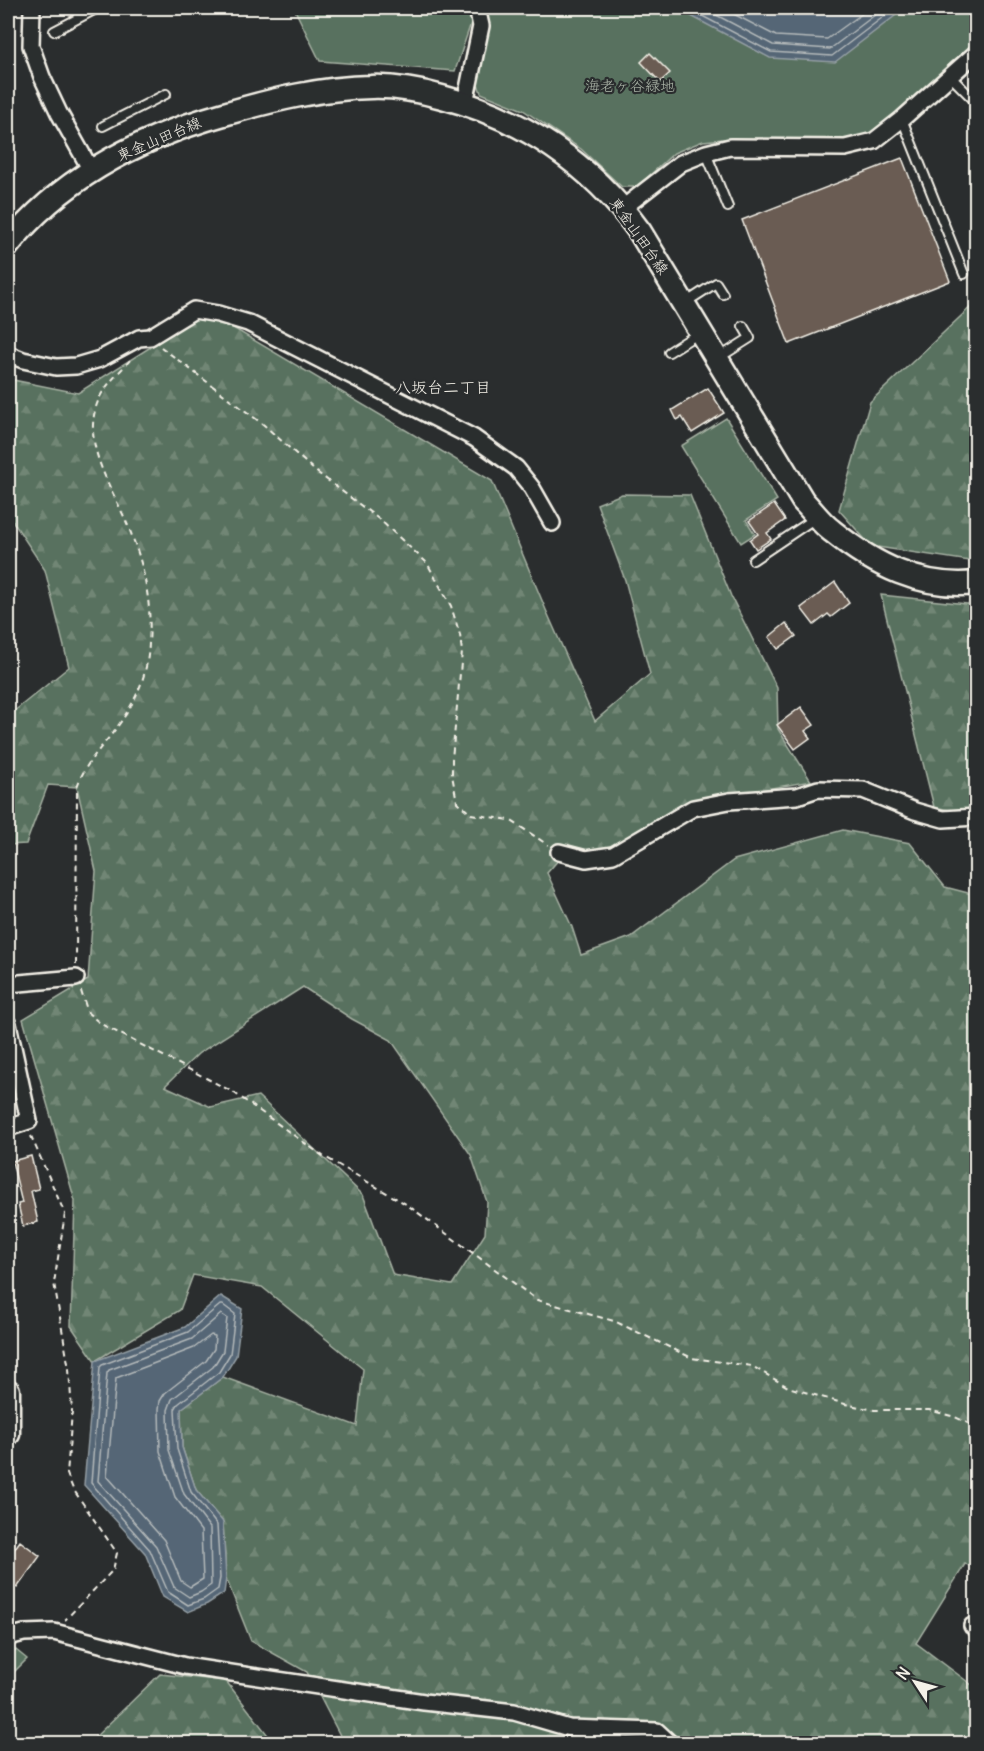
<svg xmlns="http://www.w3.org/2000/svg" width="984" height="1751" font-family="Delius,'Klee One',sans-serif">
<defs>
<pattern id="forest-firs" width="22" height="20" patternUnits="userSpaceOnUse" patternTransform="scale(1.5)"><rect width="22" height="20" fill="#58715e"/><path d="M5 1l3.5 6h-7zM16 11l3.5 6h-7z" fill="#718675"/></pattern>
</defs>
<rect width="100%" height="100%" fill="#2a2d2e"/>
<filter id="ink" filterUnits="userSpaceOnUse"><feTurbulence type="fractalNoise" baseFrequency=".0167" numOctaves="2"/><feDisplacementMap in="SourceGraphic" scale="12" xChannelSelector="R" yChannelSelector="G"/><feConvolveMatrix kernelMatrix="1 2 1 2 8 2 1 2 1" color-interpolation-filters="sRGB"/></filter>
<g filter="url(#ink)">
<!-- forest -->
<path fill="url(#forest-firs)" stroke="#a6b1a3" stroke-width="1.5" fill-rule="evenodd" d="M976 302V562L871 546 839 510 870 402Z
M206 312 492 481 546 610 595 721 650 674 625 580 597 504 622 494 690 495 731 596 777 688 778 729 811 781 683 804 613 848 589 853 567 850 547 873 572 927 581 955 631 937 734 860 843 830 910 843 945 887 976 895V1567L965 1564 916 1643 976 1688V1743H344L307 1672 251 1641 226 1578 223 1522 196 1490 182 1447 181 1409 223 1377 357 1426 363 1369 262 1287 193 1275 180 1310 95 1361 71 1326 75 1201 23 1019 88 980 96 871 77 787 48 785 26 844 8 845V716L69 667 45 570 8 514V379L78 393ZM303 987 352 1019 391 1040 471 1155 487 1202 485 1234 452 1285 393 1275 363 1195 258 1096 211 1107 165 1086 199 1053Z
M881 595 976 605V815L934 807Z
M16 1650 27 1659 8 1678V1651Z
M160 1674 226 1681 274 1743H89Z"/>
<!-- park -->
<path fill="#58715e" stroke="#a6b1a3" stroke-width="1.5" d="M294 8H468L471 23 455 71 320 61Z
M483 8H976V45L871 134 844 142 734 138 703 141 674 153 637 187H622L581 149 523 110 481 93 477 81Z
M726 418 777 500 746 520 755 534 741 543 681 446Z"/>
<!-- water -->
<path fill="#546676" stroke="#949ea4" stroke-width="1.5" d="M676 8H901L900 12 835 62 770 58Z
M221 1296 242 1309 236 1356 223 1377 181 1409 182 1447 196 1490 223 1522 226 1578 224 1593 207 1604 188 1612 163 1597 145 1553 84 1485 95 1361 185 1327Z"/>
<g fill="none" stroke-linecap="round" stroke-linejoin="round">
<!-- shore -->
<path stroke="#b4b9ba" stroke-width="1.5" d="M687 8 771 52 832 56 895 8
M703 8 773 45 830 49 884 8
M722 8 776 36 827 39 870 8
M220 1305H223L235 1314 230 1354 219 1372 178 1404 175 1409 177 1449 191 1492 217 1525 220 1578 218 1589 204 1599 188 1605 168 1592 150 1550 91 1483 100 1367 102 1365 188 1332Z
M221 1314 227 1318 223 1351 213 1367 172 1399 168 1410 169 1450 184 1494 210 1528 211 1585 201 1592 189 1597 174 1587 156 1546 98 1481 107 1373 109 1370 192 1339Z
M211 1335 215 1336 214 1349 206 1361 165 1393 160 1401 159 1409 160 1451 175 1497 201 1531 203 1579 190 1587 181 1581 164 1540 107 1476 116 1378 194 1348Z"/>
</g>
<!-- building -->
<path fill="#6b5c52" stroke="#f4f1e8" stroke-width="1.5" d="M650 53 670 73 660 82 641 62Z
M902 158 950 281 789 344 742 220Z
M708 388 724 413 692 433 682 417 677 420 672 410Z
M774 504 785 520 767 533 771 539 756 549 750 540 758 534 749 521Z
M835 582 849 603 831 617 828 614 814 625 801 608Z
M786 623 796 636 778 649 769 637Z
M801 707 814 725 805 731 810 738 795 749 777 725Z
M31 1156 39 1189 31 1191 38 1222 23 1226 18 1204 22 1203 12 1161Z
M20 1541 40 1556 17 1588 8 1580V1558Z"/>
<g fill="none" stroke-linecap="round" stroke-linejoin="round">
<!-- service casing -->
<g stroke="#f4f1e8" stroke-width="12">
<path id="service" d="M75 8 79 17
M54 31 98 8
M951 77 976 102
M902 119 964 274
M103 126 166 94
M706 153 728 207
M685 303 716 283 723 294
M669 352 699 333
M720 357 750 338 743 326
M753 560 814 519"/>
</g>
<!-- minor casing -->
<g stroke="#f4f1e8" stroke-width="20">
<path id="minor" d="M32 8 31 46 42 77 59 113 91 170
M465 103 481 26 477 8
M623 208 681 163 706 153 730 147 845 148 874 141 902 119 976 53
M8 354 23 360 56 367 76 366 100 359 139 338 150 337 194 310 218 314 248 323 474 438 516 468 532 488 552 523
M559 852 586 859 613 855 693 808 729 801 797 796 818 789 863 790 915 811 943 819 976 817
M8 984 76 978
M8 1024 29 1121 8 1128
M972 1626 976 1628
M8 1637 24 1633 54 1632 185 1666 424 1702 514 1712 569 1728 657 1731 671 1744"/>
</g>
<!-- secondary casing -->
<g stroke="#f4f1e8" stroke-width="27">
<path id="secondary" d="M8 245C62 177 142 137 224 114 272 100 321 88 371 87 394 86 420 91 442 97 523 118 591 164 640 232L803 501C813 511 821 523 832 531 874 565 921 589 976 583
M8 1391V1434"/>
</g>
<!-- path -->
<path stroke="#f4f1e8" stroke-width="2" stroke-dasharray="6 4.5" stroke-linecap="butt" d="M161 347 264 425 314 470 380 520 427 563 451 606 460 635 462 652 452 759V775L457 802 471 814 510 820 548 845
M76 965 77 787C86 760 104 746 120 723 137 699 148 673 149 643 152 607 145 569 132 536 117 493 78 446 99 399 105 385 121 371 130 360
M81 991 88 1013 101 1024 233 1092 323 1156 406 1204 537 1300 614 1321 692 1358 752 1366 788 1387 845 1404 874 1410H929L955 1417 976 1427
M31 1136 65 1214 54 1283 69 1369 72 1412 67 1474 73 1489 117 1553 113 1570 65 1620"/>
<!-- service -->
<use href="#service" stroke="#2a2d2e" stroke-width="8"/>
<!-- minor -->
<use href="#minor" stroke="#2a2d2e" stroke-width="15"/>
<!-- secondary -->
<use href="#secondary" stroke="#2a2d2e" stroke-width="22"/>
</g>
</g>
<g text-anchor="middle" stroke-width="4.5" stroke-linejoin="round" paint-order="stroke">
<!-- park labels -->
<g font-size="15" fill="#aeb7aa" stroke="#2a2d2e">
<text x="630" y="91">海老ヶ谷緑地</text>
</g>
<!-- street labels -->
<g font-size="15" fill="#f4f1e8" stroke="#2a2d2e">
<text transform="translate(159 139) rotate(-23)" y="5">東金山田台線</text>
<text transform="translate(639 236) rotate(55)" y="5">東金山田台線</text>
</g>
<!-- neighbourhood labels -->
<g font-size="16" fill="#f4f1e8" stroke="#2a2d2e">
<text x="443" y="393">八坂台二丁目</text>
</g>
</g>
<!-- margin -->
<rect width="984" height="1751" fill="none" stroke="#2a2d2e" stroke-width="30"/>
<rect x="15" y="15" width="954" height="1721" fill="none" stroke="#f4f1e8" stroke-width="2" filter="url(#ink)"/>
<!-- north arrow -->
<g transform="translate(915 1682) rotate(306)" stroke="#2a2d2e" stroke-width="4.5" paint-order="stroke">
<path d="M0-4.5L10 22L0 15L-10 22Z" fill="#f4f1e8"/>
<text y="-9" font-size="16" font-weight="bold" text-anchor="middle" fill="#f4f1e8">N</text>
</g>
</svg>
